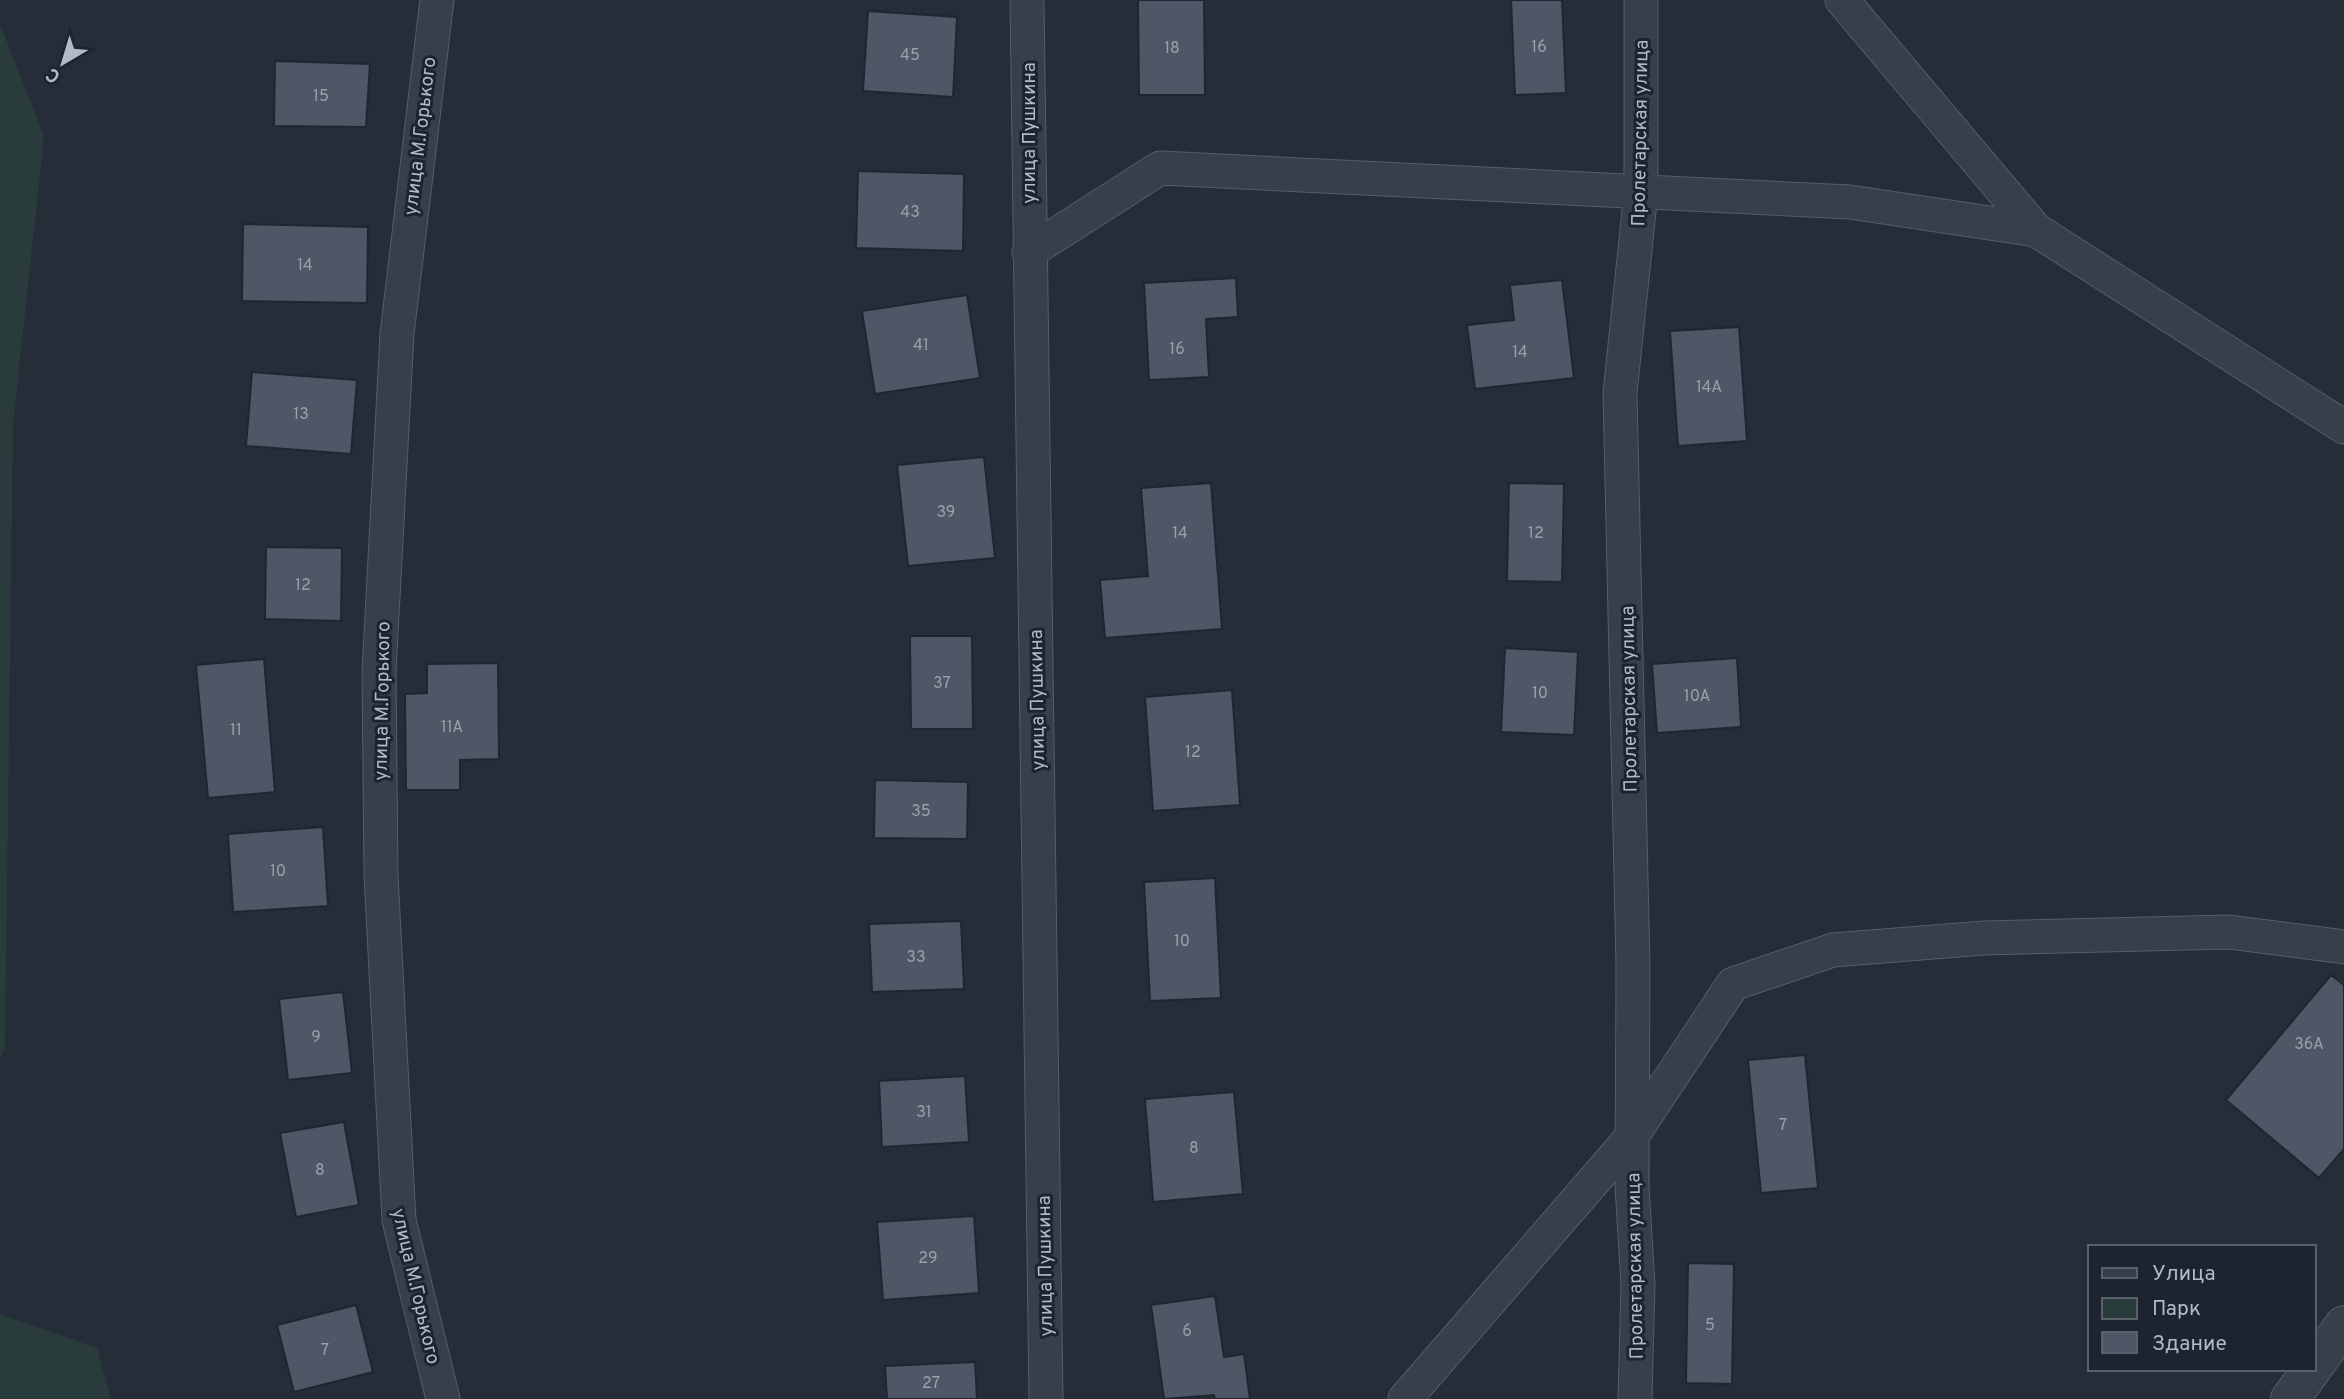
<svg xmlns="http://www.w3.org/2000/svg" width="2344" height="1399" font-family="Overpass,sans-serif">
<rect width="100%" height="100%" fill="#252d39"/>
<!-- green -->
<path fill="#2a3b3c" d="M0 24 44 136 13 426 5 1048 0 1059Z
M0 1314 97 1348 111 1399H0Z"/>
<!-- building -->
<path fill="#4e5765" stroke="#202631" stroke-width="2" d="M1138 0H1204L1205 95H1139Z
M1511 0H1562L1566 93 1515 95Z
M868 11 957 17 953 97 863 91Z
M275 61 370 64 366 127 274 126Z
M858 171 964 174 963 251 856 248Z
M243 224 368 227 367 303 242 301Z
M1236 278 1238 317 1206 319 1209 377 1149 380 1144 283Z
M1562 280 1574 378 1475 389 1467 325 1514 320 1510 285Z
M967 295 980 378 875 394 862 311Z
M1739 327 1747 441 1678 446 1670 331Z
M252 372 357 380 351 454 246 446Z
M984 457 995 558 908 566 897 465Z
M1211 483 1222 629 1105 638 1100 580 1148 576 1141 488Z
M1509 483 1564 484 1562 582 1507 581Z
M266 547 342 548 341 621 265 619Z
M910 636H972L973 729H911Z
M1505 648 1578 652 1574 735 1501 732Z
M1737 658 1741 727 1657 733 1652 664Z
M264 659 275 792 208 798 196 665Z
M498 663 499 759 460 760V790H406L405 694 427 693V664Z
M1232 690 1240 805 1153 811 1145 697Z
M875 780 968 782 967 839 874 838Z
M323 827 328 906 233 912 228 834Z
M1215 878 1221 998 1150 1001 1144 882Z
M961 921 964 989 872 992 869 924Z
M2331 975 2344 985V1149L2319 1178 2226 1100Z
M343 992 352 1073 288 1080 279 999Z
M1805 1055 1818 1188 1761 1193 1748 1060Z
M965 1076 969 1142 882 1147 879 1081Z
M1234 1092 1243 1194 1153 1202 1145 1099Z
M344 1122 359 1205 296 1217 280 1133Z
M974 1216 979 1293 883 1300 877 1222Z
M1688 1263 1734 1264 1732 1384 1686 1383Z
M1215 1296 1224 1357 1244 1354 1250 1399H1215L1214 1395 1164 1399 1151 1305Z
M356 1305 373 1372 294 1392 277 1325Z
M975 1362 977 1399H887L885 1366Z"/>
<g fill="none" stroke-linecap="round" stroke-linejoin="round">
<!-- minor casing -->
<g stroke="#575d68" stroke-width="35">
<path id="minor" d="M437 0 397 334 379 672 381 875 399 1220 443 1399
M1027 0 1046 1399
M1842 0 2036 230 2344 427
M1029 252 1160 168 1850 202 2036 230
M1405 1399 1630 1139 1733 984 1833 950 1984 938 2229 932 2344 947
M1635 1399 1638 1285 1632 1186 1633 965 1620 393 1641 192V0"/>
</g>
<!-- tertiary casing -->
<g stroke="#575d68" stroke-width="40">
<path id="tertiary" d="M2314 1366 2344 1325
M2290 1399 2312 1369"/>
</g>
<!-- minor -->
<use href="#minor" stroke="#393f4a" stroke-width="33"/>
<!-- tertiary -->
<use href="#tertiary" stroke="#393f4a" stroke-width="38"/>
</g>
<g text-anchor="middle" stroke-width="6" stroke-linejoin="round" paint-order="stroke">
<!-- number labels -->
<g font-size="16" fill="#9aa1ad">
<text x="1539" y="52">16</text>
<text x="1172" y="53">18</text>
<text x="910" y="60">45</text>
<text x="321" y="101">15</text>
<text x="910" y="217">43</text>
<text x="305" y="270">14</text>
<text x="921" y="350">41</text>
<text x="1177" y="354">16</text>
<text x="1520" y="357">14</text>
<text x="1709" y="392">14А</text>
<text x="301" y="419">13</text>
<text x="946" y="517">39</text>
<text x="1180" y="538">14</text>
<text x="1536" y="538">12</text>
<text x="303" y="590">12</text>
<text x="942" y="688">37</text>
<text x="1540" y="698">10</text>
<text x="1697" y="701">10А</text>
<text x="452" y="732">11А</text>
<text x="236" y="735">11</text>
<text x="1193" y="757">12</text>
<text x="921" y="816">35</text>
<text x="278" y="876">10</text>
<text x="1182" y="946">10</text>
<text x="916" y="962">33</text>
<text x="316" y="1042">9</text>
<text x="2309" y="1049">36А</text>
<text x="924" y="1117">31</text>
<text x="1783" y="1130">7</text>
<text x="1194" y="1153">8</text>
<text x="320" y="1175">8</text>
<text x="928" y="1263">29</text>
<text x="1710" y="1330">5</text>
<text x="1187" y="1336">6</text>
<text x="325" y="1355">7</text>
<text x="931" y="1388">27</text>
</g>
<!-- street labels -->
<g font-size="19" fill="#b4bac5" stroke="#1e242f">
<text transform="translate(1028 133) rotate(-90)" y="7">улица Пушкина</text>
<text transform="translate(1639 133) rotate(-89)" y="7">Пролетарская улица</text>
<text transform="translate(419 136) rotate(-83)" y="7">улица М.Горького</text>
<text transform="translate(1628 699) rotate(-91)" y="7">Пролетарская улица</text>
<text transform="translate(1036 700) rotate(-91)" y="7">улица Пушкина</text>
<text transform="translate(381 701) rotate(-89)" y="7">улица М.Горького</text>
<text transform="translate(1044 1266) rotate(-91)" y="7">улица Пушкина</text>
<text transform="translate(1634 1266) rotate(-91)" y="7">Пролетарская улица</text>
<text transform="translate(417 1286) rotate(77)" y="7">улица М.Горького</text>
</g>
</g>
<!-- legend -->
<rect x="2088" y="1245" width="228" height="126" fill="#1e242f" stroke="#5a606b" stroke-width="2"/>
<rect x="2102" y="1268" width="35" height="10" fill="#393f4a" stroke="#5a606b" stroke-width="2"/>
<text x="2152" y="1280" font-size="21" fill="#b4bac5">Улица</text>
<rect x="2102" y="1298" width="35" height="21" fill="#2a3b3c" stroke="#5a606b" stroke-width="2"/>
<text x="2152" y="1315" font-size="21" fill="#b4bac5">Парк</text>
<rect x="2102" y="1332" width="35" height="21" fill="#4e5765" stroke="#5a606b" stroke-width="2"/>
<text x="2152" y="1350" font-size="21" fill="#b4bac5">Здание</text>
<!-- north arrow -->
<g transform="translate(63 63) rotate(218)" stroke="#1e242f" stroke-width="5" paint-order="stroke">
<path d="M0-5L12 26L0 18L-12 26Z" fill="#b4bac5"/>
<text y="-10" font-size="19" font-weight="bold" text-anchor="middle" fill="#b4bac5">С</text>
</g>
</svg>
